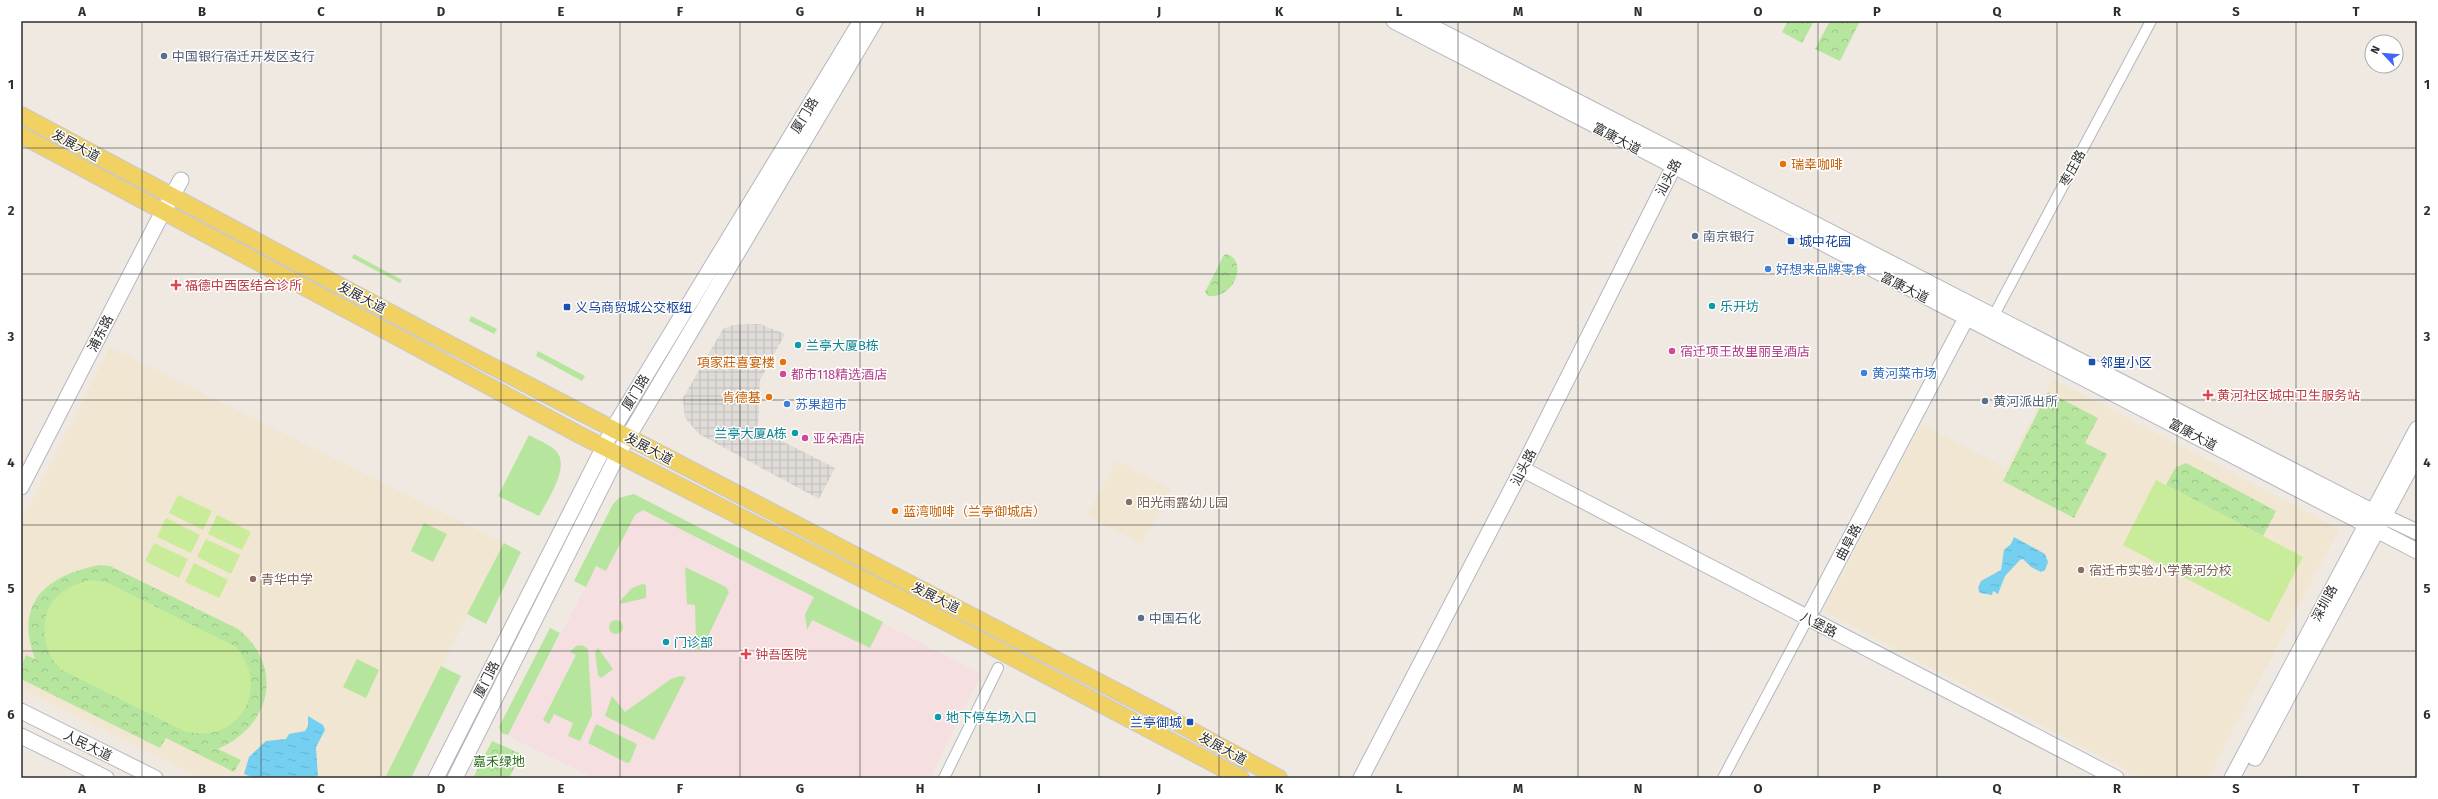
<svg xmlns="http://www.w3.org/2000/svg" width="2438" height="799" font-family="'Fira Sans','Noto Sans SC',sans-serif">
<defs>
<pattern id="forest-crowns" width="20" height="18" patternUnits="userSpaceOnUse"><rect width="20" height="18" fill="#b6e59e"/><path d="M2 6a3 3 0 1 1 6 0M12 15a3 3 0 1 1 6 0" fill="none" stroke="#9dc588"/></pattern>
<pattern id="plaza-grid" width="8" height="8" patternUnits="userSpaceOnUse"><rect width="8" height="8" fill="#dfdcd8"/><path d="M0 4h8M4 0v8" fill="none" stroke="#c0bdba"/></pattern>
<pattern id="water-ripples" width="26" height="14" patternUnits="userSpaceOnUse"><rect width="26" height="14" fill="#75cff0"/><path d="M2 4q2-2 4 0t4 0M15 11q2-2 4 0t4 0" fill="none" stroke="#66b2ce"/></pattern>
</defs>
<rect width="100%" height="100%" fill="#efe9e1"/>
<!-- education -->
<path fill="#f0e6d1" d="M110 347 504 543 385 778H201L21 689V522Z
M2053 379 2339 529 2208 778H2142L1823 611 1921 424 2006 468Z
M1116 460 1171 489 1142 544 1087 516Z"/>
<!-- medical -->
<path fill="#f5dfe0" d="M634 494 981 674 930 778H594L508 736Z"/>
<!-- grass -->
<path fill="#b6e59e" d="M354 254 402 280 400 283 352 258Z
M471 316 497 329 494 334 469 321Z
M538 351 585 376 582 381 536 356Z
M529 435C538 440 549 444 556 451 571 466 547 501 539 516L498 496Z
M634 494 883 622 870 648 812 620 807 630 805 614 814 597 643 510 635 515 606 571 596 566 586 587 574 581 613 504 619 498Z
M424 523 447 534 433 562 411 551Z
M504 543 521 552 486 624 467 614Z
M685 567 726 587 729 592 701 651 694 646 696 643 695 605 687 604Z
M642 584 646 585V598L620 604V601L632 588Z
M609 627a7 7 0 1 1 14 0a7 7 0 1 1-14 0Z
M550 628 560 633 508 735 502 733 499 727Z
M576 646 582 645 588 649 592 715 580 741 568 736 573 723 554 714 549 724 543 720 576 655 570 652Z
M598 648 613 669 601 678 598 675 595 652Z
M357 659 379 670 366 698 343 687Z
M441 666 461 676 411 778H385Z
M680 676 686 677 654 740 605 716 612 696 625 712 671 679Z
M596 724 637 744 630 762 627 763 588 743Z"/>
<!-- forest -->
<path fill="url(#forest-crowns)" d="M1788 21H1814L1802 43 1782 32Z
M1830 21H1860L1840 61 1815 49Z
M1227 254C1248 261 1235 299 1208 296L1205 292 1224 255Z
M2048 392 2098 418 2085 443 2107 454 2074 518 2003 481Z
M2186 463 2276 511 2263 536 2166 485 2175 468Z
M99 565 110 566 238 629C285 667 271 726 218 749L241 760 234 772 166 738 160 748 21 679V667L26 655 35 659C14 602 46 576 99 565Z
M492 741 521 754 509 778H473Z"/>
<!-- pitch -->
<path fill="#c9ec9a" d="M2156 480 2303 557 2269 622 2123 545Z
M178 495 212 511 203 530 169 513Z
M217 515 251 532 242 550 208 534Z
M166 518 200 535 191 553 157 537Z
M206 539 240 555 231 574 197 557Z
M154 543 188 559 179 578 145 561Z
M194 563 228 580 219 598 185 582Z
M89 580 106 582 236 647C272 689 238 746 184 731L62 670C43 655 38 619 54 600 63 589 76 584 89 580Z"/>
<!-- plaza -->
<path fill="url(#plaza-grid)" d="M760 324 785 334 760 380 758 429 835 468 819 499 699 434 685 418 683 398 723 329 733 325Z"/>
<!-- water -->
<path fill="url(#water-ripples)" d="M2014 537 2045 554 2048 562 2045 570 2041 572 2031 567 2023 559 2020 560 2005 576 1998 594 1993 591 1992 595 1980 593 1978 588 1981 581 2001 570 2004 550 2011 544Z
M308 716 323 725 325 730 316 747 318 778H254L244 774 249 757 266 741 286 739 289 734 305 731 308 726Z"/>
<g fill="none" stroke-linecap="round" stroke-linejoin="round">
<!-- street casing -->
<g stroke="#b4b7c1" stroke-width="12">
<path id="street" d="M1994 315 2151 21
M944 778 998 668
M1723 778 1808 618"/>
</g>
<!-- secondary casing -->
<g stroke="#b4b7c1" stroke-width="17">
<path id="secondary" d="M1394 21 2417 551
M1421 21 2360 505 2417 532
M1522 469 2116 778
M21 487 157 223 181 180
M1808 618 1971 309
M21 711 155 778
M21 736 106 778
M2255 758 2417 455
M436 778 613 429 861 21
M455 778 618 454 875 21
M1361 778 1522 469 1678 158
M2232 778 2417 429"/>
</g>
<!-- primary casing -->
<g stroke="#c9c9c9" stroke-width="18">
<path id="primary" d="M21 115 434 336 1172 720 1279 778
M21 135 578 434 915 606 1241 778"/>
</g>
<!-- street -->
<use href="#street" stroke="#fff" stroke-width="10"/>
<!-- secondary -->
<use href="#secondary" stroke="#fff" stroke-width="15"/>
<!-- primary -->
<use href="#primary" stroke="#f2d163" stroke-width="16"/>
</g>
<!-- grid -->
<path fill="none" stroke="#2e2e2e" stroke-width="1" stroke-opacity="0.55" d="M142 21V778M261 21V778M381 21V778M501 21V778M620 21V778M740 21V778M860 21V778M980 21V778M1099 21V778M1219 21V778M1339 21V778M1458 21V778M1578 21V778M1698 21V778M1818 21V778M1937 21V778M2057 21V778M2177 21V778M2296 21V778M21 148H2417M21 274H2417M21 400H2417M21 525H2417M21 651H2417"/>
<!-- markers -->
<g fill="#5c6f8a" stroke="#fff" stroke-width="1.5">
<circle cx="164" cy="56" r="4"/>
<circle cx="1695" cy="236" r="4"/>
<circle cx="1985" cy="401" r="4"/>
<circle cx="1141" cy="618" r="4"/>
</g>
<g fill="#e8710a" stroke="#fff" stroke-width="1.5">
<circle cx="1783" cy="164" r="4"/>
<circle cx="783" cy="362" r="4"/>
<circle cx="769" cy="397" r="4"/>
<circle cx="895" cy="511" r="4"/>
</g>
<g fill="#1a4fb4" stroke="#fff" stroke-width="1.5">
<rect x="1787" y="237" width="8" height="8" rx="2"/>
<rect x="563" y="303" width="8" height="8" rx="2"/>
<rect x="2088" y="358" width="8" height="8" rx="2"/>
<rect x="1186" y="718" width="8" height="8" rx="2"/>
</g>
<g fill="#3f7fe0" stroke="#fff" stroke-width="1.5">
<circle cx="1768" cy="269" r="4"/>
<circle cx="1864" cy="373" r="4"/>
<circle cx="787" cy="404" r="4"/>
</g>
<g fill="#e0444e" stroke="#fff" stroke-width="1.5">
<path d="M174 279h4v4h4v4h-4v4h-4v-4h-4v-4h4z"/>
<path d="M2206 389h4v4h4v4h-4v4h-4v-4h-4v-4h4z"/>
<path d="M744 648h4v4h4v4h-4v4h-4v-4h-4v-4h4z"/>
</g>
<g fill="#0f9aa8" stroke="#fff" stroke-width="1.5">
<circle cx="1712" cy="306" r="4"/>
<circle cx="798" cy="345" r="4"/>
<circle cx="795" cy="433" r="4"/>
<circle cx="666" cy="642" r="4"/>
<circle cx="938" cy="717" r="4"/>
</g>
<g fill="#d1479c" stroke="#fff" stroke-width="1.5">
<circle cx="1672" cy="351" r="4"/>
<circle cx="783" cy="374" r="4"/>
<circle cx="805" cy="438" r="4"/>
</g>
<g fill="#8d6e63" stroke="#fff" stroke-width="1.5">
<circle cx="1129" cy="502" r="4"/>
<circle cx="2081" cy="570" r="4"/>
<circle cx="253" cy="579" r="4"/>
</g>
<g text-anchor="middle" stroke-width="3" stroke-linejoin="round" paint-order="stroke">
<!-- service labels -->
<g font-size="13" fill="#4e5e75" stroke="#fff" text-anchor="start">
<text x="172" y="61">中国银行宿迁开发区支行</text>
<text x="1703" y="241">南京银行</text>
<text x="1993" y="406">黄河派出所</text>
<text x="1149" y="623">中国石化</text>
</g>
<!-- street labels -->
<g font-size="13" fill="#2e2e2e" stroke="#fff">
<text transform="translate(804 115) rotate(-59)" y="5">厦门路</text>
<text transform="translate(1617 138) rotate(28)" y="5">富康大道</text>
<text transform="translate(76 145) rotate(28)" y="5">发展大道</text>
<text transform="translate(2072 168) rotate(-62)" y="5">枣庄路</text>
<text transform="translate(1668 177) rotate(-63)" y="5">汕头路</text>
<text transform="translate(1905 287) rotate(27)" y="5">富康大道</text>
<text transform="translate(362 297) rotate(28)" y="5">发展大道</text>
<text transform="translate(100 333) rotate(-63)" y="5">浦东路</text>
<text transform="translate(635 392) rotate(-59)" y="5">厦门路</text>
<text transform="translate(2193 434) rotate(28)" y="5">富康大道</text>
<text transform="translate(649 448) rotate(28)" y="5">发展大道</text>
<text transform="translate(1523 467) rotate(-63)" y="5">汕头路</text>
<text transform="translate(1848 542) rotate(-62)" y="5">曲阜路</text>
<text transform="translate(936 597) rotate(27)" y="5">发展大道</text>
<text transform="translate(2324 603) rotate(-62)" y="5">深圳路</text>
<text transform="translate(1819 624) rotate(27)" y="5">八堡路</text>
<text transform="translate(486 679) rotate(-63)" y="5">厦门路</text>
<text transform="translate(88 745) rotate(26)" y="5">人民大道</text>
<text transform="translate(1223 748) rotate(29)" y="5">发展大道</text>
</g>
<!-- food labels -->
<g font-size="13" fill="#c56008" stroke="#fff" text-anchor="start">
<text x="1791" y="169">瑞幸咖啡</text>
<text x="775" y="367" text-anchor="end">項家莊喜宴楼</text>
<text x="761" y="402" text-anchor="end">肯德基</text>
<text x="903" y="516">蓝湾咖啡（兰亭御城店）</text>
</g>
<!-- transit labels -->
<g font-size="13" fill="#164399" stroke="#fff" text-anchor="start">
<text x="1799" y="246">城中花园</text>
<text x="575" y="312">义乌商贸城公交枢纽</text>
<text x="2100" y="367">邻里小区</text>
<text x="1182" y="727" text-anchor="end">兰亭御城</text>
</g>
<!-- shop labels -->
<g font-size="13" fill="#366cbe" stroke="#fff" text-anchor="start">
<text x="1776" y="274">好想来品牌零食</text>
<text x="1872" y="378">黄河菜市场</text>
<text x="795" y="409">苏果超市</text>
</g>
<!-- health labels -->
<g font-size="13" fill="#be3a42" stroke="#fff" text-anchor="start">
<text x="185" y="290">福德中西医结合诊所</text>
<text x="2217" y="400">黄河社区城中卫生服务站</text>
<text x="755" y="659">钟吾医院</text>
</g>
<!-- culture labels -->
<g font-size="13" fill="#0d838f" stroke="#fff" text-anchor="start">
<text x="1720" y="311">乐开坊</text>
<text x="806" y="350">兰亭大厦B栋</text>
<text x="787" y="438" text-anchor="end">兰亭大厦A栋</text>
<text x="674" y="647">门诊部</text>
<text x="946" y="722">地下停车场入口</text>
</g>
<!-- hotel labels -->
<g font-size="13" fill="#b23c85" stroke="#fff" text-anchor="start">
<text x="1680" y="356">宿迁项王故里丽呈酒店</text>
<text x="791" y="379">都市118精选酒店</text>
<text x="813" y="443">亚朵酒店</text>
</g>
<!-- education labels -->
<g font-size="13" fill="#785e54" stroke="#fff" text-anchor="start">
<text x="1137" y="507">阳光雨露幼儿园</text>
<text x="2089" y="575">宿迁市实验小学黄河分校</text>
<text x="261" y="584">青华中学</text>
</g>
<!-- park labels -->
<g font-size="13" fill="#2c6e1b" stroke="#fff">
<text x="499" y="766">嘉禾绿地</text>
</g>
</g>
<!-- border -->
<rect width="2438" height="799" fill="none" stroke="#ffffff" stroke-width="44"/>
<!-- north arrow -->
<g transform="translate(2384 54) rotate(296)"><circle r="19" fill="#ffffff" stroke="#ababab"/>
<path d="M0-3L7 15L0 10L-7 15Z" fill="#4264fb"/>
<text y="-6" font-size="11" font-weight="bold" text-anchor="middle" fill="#2e2e2e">N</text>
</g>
<rect x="22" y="22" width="2394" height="755" fill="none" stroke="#2e2e2e" stroke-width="1.5"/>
<g font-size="13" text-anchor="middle" font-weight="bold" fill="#2e2e2e">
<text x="82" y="16">A</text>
<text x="202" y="16">B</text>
<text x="321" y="16">C</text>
<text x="441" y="16">D</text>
<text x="561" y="16">E</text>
<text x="680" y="16">F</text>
<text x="800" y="16">G</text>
<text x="920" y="16">H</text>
<text x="1039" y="16">I</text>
<text x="1159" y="16">J</text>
<text x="1279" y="16">K</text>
<text x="1399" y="16">L</text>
<text x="1518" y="16">M</text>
<text x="1638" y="16">N</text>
<text x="1758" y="16">O</text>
<text x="1877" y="16">P</text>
<text x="1997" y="16">Q</text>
<text x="2117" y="16">R</text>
<text x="2236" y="16">S</text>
<text x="2356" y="16">T</text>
<text x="11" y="89">1</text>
<text x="2427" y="89">1</text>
<text x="11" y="215">2</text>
<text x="2427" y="215">2</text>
<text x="11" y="341">3</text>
<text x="2427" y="341">3</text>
<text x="11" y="467">4</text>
<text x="2427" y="467">4</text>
<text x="11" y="593">5</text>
<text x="2427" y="593">5</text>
<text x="11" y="719">6</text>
<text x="2427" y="719">6</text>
<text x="82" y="793">A</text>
<text x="202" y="793">B</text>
<text x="321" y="793">C</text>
<text x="441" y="793">D</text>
<text x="561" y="793">E</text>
<text x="680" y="793">F</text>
<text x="800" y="793">G</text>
<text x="920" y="793">H</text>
<text x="1039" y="793">I</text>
<text x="1159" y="793">J</text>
<text x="1279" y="793">K</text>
<text x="1399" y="793">L</text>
<text x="1518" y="793">M</text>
<text x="1638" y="793">N</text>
<text x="1758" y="793">O</text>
<text x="1877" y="793">P</text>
<text x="1997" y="793">Q</text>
<text x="2117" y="793">R</text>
<text x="2236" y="793">S</text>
<text x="2356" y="793">T</text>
</g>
</svg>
